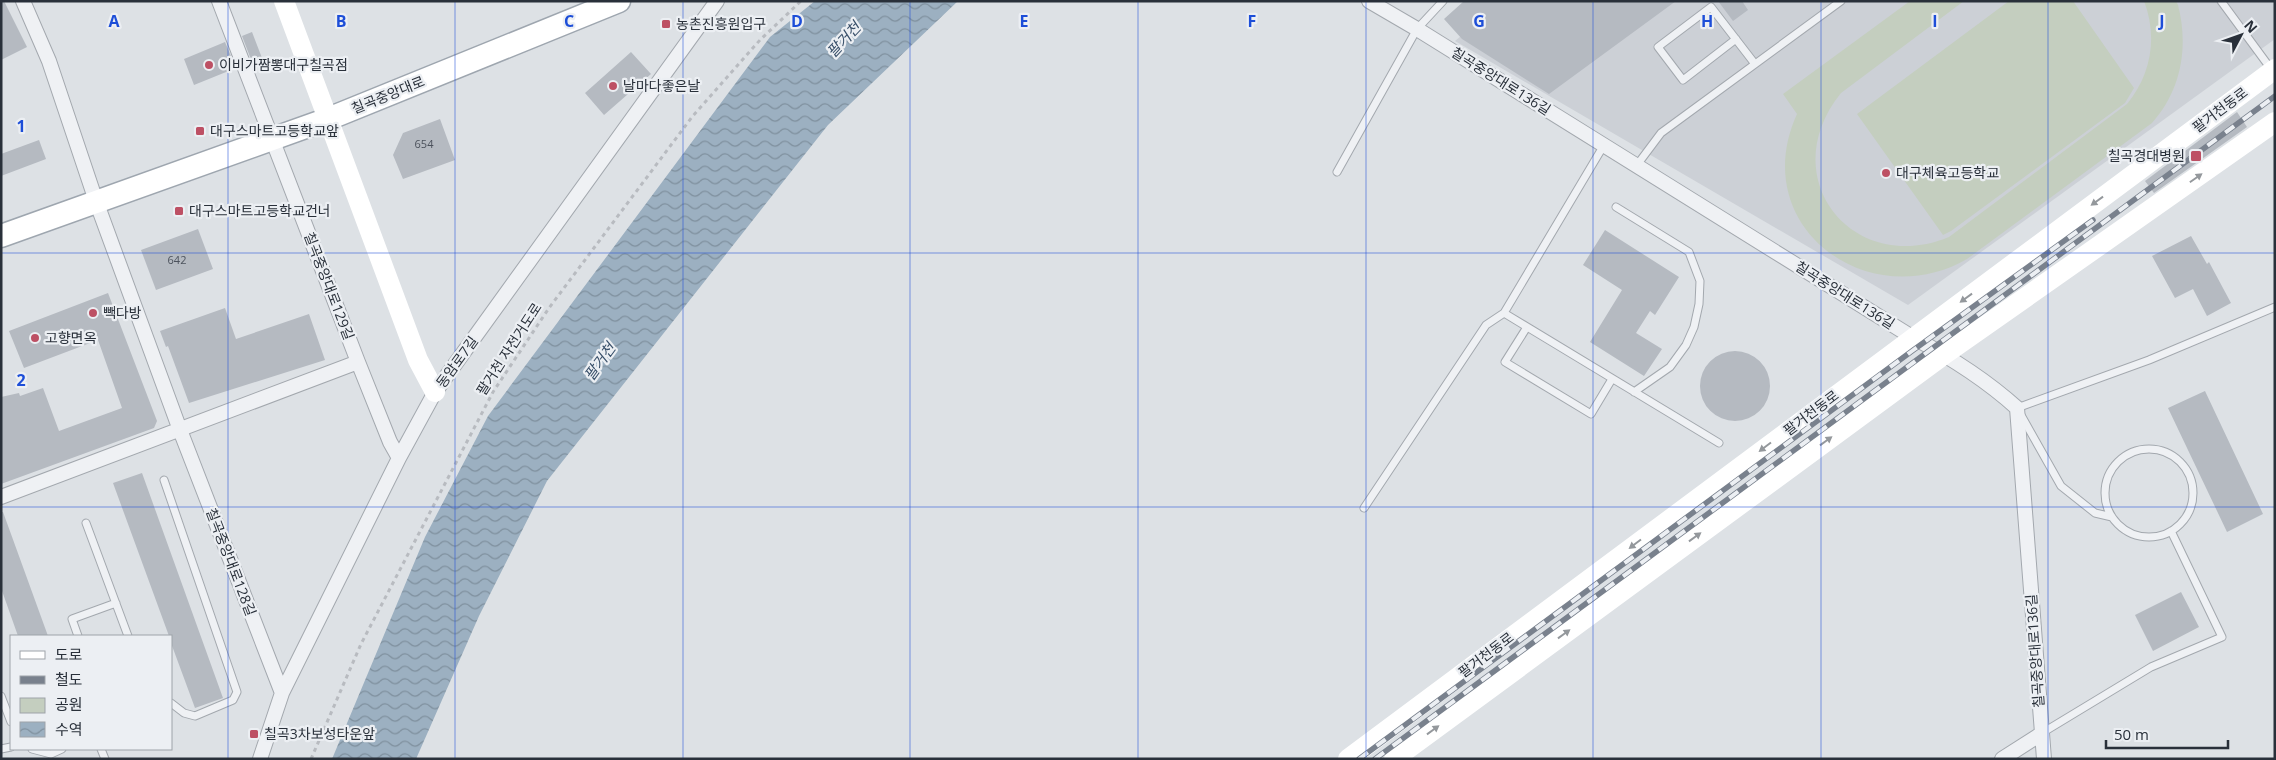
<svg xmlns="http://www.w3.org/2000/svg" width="2276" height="760" font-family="'Open Sans','Noto Sans KR',sans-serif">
<defs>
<pattern id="water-waves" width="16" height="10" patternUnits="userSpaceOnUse" patternTransform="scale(1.25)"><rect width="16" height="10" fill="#9cb0c1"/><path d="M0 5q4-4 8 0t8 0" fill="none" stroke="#7f909e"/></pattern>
</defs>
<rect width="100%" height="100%" fill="#dde1e5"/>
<!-- built -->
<path fill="#ccd0d6" d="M1503 1H2275V39L1908 305 1455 41Z"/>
<!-- green -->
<path fill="#c4cebf" d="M1910 1H1964L1841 93C1773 177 1852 277 1949 237L2127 104C2151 75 2158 37 2144 1H2176L2178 5C2189 47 2181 91 2152 123L1967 259C1868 316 1746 226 1797 114L1783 94Z
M2009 1H2073L2134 88 2125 103 1951 231 1943 235 1857 114Z"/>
<!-- water -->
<path fill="url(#water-waves)" d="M815 1H958L828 125 547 481 479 616 416 759H332L425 537 488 416 770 37Z"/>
<!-- building -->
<path fill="#b5bac1" d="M1 1H4L27 47 1 60Z
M1464 1H1676L1549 94 1462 39 1444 19Z
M1718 1H1742L1748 10 1733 21Z
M252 32 262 58 252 62 242 36Z
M225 42 236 68 194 85 184 59Z
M631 52 651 74 604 115 585 93Z
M2237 112 2247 127 2154 193 2145 181Z
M440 119 455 160 403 179 393 155 403 133Z
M39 140 46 159 1 176V154Z
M198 229 213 269 156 290 141 250Z
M1605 230 1679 277 1655 315 1650 311 1636 333 1662 349 1644 376 1590 342 1622 290 1583 265Z
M2191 236 2207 264 2209 262 2231 303 2207 316 2193 289 2175 298 2152 256Z
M108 293 157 421 154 428 1 484V397L19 393 20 396 43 388 59 431 122 408 98 340 24 368 9 331Z
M225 308 236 339 309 314 325 360 189 403 168 346 166 347 160 331Z
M1700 386a35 35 0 1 1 70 0a35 35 0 1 1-70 0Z
M2205 391 2263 514 2227 532 2168 408Z
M142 473 223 698 195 708 171 643V636H169L113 483Z
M1 512H3L48 636H18L1 588Z
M2181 592 2199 627 2153 651 2135 615Z"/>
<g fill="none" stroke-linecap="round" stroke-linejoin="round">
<!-- lane casing -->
<g stroke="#a3a8ae" stroke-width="9">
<path id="lane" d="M2221 1 2271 69
M1736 39 1683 80 1658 47 1711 7 1755 64
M1604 145 1504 313 1719 443
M1637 165 1661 133 1841 1
M1337 172 1417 29 1443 1
M1616 207 1689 252 1700 281 1699 304 1694 327 1686 345 1670 367 1634 392
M1527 327 1505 362 1591 414 1612 379
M2105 493a44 44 0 1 1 88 0a44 44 0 1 1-88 0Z
M164 480 237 692 233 700 195 716 184 713 171 703
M1364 508 1486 325 1504 313
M2112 517 2095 513 2061 486 2017 408 2149 360 2275 307
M86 523 128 636
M78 636 72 619 116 603
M1 696 11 722
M2042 733 2151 667 2222 637 2171 531
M1 749 11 747
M32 749 51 754 62 749
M101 749 105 759"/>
</g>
<!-- street casing -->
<g stroke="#a3a8ae" stroke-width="16">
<path id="street" d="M23 1 49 61 96 201 180 430 282 693
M219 1 358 362 390 442 399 458
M1369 1 1417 29 1912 337C1950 357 1986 380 2017 408L2044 759
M1 497 358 362
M260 759 282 693 399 458 435 392 717 1
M2002 759 2041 734"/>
</g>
<!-- primary casing -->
<g stroke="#9ea6af" stroke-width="25">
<path id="primary" d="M1 236 328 119 619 1"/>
</g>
<!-- path -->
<path stroke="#b8bbc0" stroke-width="3" stroke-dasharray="4 4" stroke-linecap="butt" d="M311 759 361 644 493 392 549 308 692 117 760 40 801 1"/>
<!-- lane -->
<use href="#lane" stroke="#eff1f4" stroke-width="7"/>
<!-- street -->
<use href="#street" stroke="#eff1f4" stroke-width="14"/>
<!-- secondary -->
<path stroke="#fff" stroke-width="20" d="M284 1 418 360 435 392
M1348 759 2275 69
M1394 759 1945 354 2275 122"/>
<!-- primary -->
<use href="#primary" stroke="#fff" stroke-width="22"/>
<!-- rail casing -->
<g stroke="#79818d" stroke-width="5.5">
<path id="rail" d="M1359 759 1912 351 2093 220
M1375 759 2275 96"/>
</g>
<!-- rail -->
<use href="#rail" stroke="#eceff3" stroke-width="4" stroke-dasharray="11" stroke-linecap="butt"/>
</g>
<!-- one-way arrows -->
<defs><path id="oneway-solid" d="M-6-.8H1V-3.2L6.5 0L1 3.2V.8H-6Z" transform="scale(1.25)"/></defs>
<g fill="#94989c">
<use href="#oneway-solid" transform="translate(2196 178) rotate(-35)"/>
<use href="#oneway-solid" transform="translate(2097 201) rotate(144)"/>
<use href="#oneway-solid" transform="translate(1966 298) rotate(144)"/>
<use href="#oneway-solid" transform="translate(1826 441) rotate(-36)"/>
<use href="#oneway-solid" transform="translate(1765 447) rotate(143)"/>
<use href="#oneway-solid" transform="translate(1695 537) rotate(-36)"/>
<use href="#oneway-solid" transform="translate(1635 544) rotate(143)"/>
<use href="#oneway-solid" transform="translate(1564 634) rotate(-36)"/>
<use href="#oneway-solid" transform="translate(1433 730) rotate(-36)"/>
</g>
<!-- grid -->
<path fill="none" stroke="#1d4ed8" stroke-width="1" stroke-opacity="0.55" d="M228 1V759M455 1V759M683 1V759M910 1V759M1138 1V759M1366 1V759M1593 1V759M1821 1V759M2048 1V759M1 253H2275M1 507H2275"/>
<!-- markers -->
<g fill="#bd5064" stroke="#eceff3" stroke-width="2">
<rect x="661" y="19" width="10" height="10" rx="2.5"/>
<circle cx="209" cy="65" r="5"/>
<circle cx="613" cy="86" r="5"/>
<rect x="195" y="126" width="10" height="10" rx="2.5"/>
<rect x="2190" y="150" width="12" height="12" rx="2.5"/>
<circle cx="1886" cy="173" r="5"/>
<rect x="174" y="206" width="10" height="10" rx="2.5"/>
<circle cx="93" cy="313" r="5"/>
<circle cx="35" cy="338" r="5"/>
<rect x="249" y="729" width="10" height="10" rx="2.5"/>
</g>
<g text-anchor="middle" stroke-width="4.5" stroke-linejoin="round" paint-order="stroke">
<!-- number labels -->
<g font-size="11" fill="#4c525c">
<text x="424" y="148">654</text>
<text x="177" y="264">642</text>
</g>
<!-- poi labels -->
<g font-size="14" fill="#29303a" stroke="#eceff3" text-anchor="start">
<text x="676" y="29">농촌진흥원입구</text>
<text x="219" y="70">이비가짬뽕대구칠곡점</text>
<text x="623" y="91">날마다좋은날</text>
<text x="210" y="136">대구스마트고등학교앞</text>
<text x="2185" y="161" text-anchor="end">칠곡경대병원</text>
<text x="1896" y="178">대구체육고등학교</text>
<text x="189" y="216">대구스마트고등학교건너</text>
<text x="103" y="318">빽다방</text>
<text x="45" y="343">고향면옥</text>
<text x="264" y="739">칠곡3차보성타운앞</text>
</g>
<!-- street labels -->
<g font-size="14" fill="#29303a" stroke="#eceff3">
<text transform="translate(1501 81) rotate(32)" y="5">칠곡중앙대로136길</text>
<text transform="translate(388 95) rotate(-22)" y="5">칠곡중앙대로</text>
<text transform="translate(2220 110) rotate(-37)" y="5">팔거천동로</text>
<text transform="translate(329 286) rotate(69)" y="5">칠곡중앙대로129길</text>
<text transform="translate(1845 295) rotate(32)" y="5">칠곡중앙대로136길</text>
<text transform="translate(509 349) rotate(-57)" y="5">팔거천 자전거도로</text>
<text transform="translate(457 362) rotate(-54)" y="5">동암로7길</text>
<text transform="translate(1811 413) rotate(-37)" y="5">팔거천동로</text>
<text transform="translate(231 562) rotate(69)" y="5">칠곡중앙대로128길</text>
<text transform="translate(2035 651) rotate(-94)" y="5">칠곡중앙대로136길</text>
<text transform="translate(1486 655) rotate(-37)" y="5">팔거천동로</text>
</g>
<!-- water labels -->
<g font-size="15" font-style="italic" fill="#384f69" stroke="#eceff3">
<text transform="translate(844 40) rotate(-47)" y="5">팔거천</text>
<text transform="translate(600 362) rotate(-54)" y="5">팔거천</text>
</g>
</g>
<g font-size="16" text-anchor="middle" font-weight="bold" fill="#1d4ed8" stroke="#eceff3" stroke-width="4.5" stroke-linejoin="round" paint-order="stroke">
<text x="114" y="27">A</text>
<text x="341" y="27">B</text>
<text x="569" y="27">C</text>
<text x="797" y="27">D</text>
<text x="1024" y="27">E</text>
<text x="1252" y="27">F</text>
<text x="1479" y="27">G</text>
<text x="1707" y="27">H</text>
<text x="1935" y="27">I</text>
<text x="2162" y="27">J</text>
<text x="21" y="132">1</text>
<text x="21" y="386">2</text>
</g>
<!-- border -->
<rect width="2276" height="760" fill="none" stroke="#29303a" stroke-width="5"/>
<!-- legend -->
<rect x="10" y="635" width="162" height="115" fill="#eceff3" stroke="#9ea3a9"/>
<rect x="20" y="651" width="25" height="8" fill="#ffffff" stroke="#9ea3a9"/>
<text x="55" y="660" font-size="15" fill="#29303a">도로</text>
<rect x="20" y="676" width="25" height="8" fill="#79818d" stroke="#9ea3a9"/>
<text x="55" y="685" font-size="15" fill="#29303a">철도</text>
<rect x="20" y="698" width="25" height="15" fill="#c4cebf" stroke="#9ea3a9"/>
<text x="55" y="710" font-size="15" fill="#29303a">공원</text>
<rect x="20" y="722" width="25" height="15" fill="url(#water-waves)" stroke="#9ea3a9"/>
<text x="55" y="735" font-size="15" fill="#29303a">수역</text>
<!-- north arrow -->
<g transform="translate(2241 35) rotate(49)" stroke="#eceff3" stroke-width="4" paint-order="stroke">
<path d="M0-4L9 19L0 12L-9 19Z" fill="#29303a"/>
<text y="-8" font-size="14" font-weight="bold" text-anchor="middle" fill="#29303a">N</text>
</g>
<!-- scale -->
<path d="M2106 740v8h122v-8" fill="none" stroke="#29303a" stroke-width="2.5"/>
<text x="2114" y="740" font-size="15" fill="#29303a" stroke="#eceff3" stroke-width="4" paint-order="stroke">50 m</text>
</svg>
